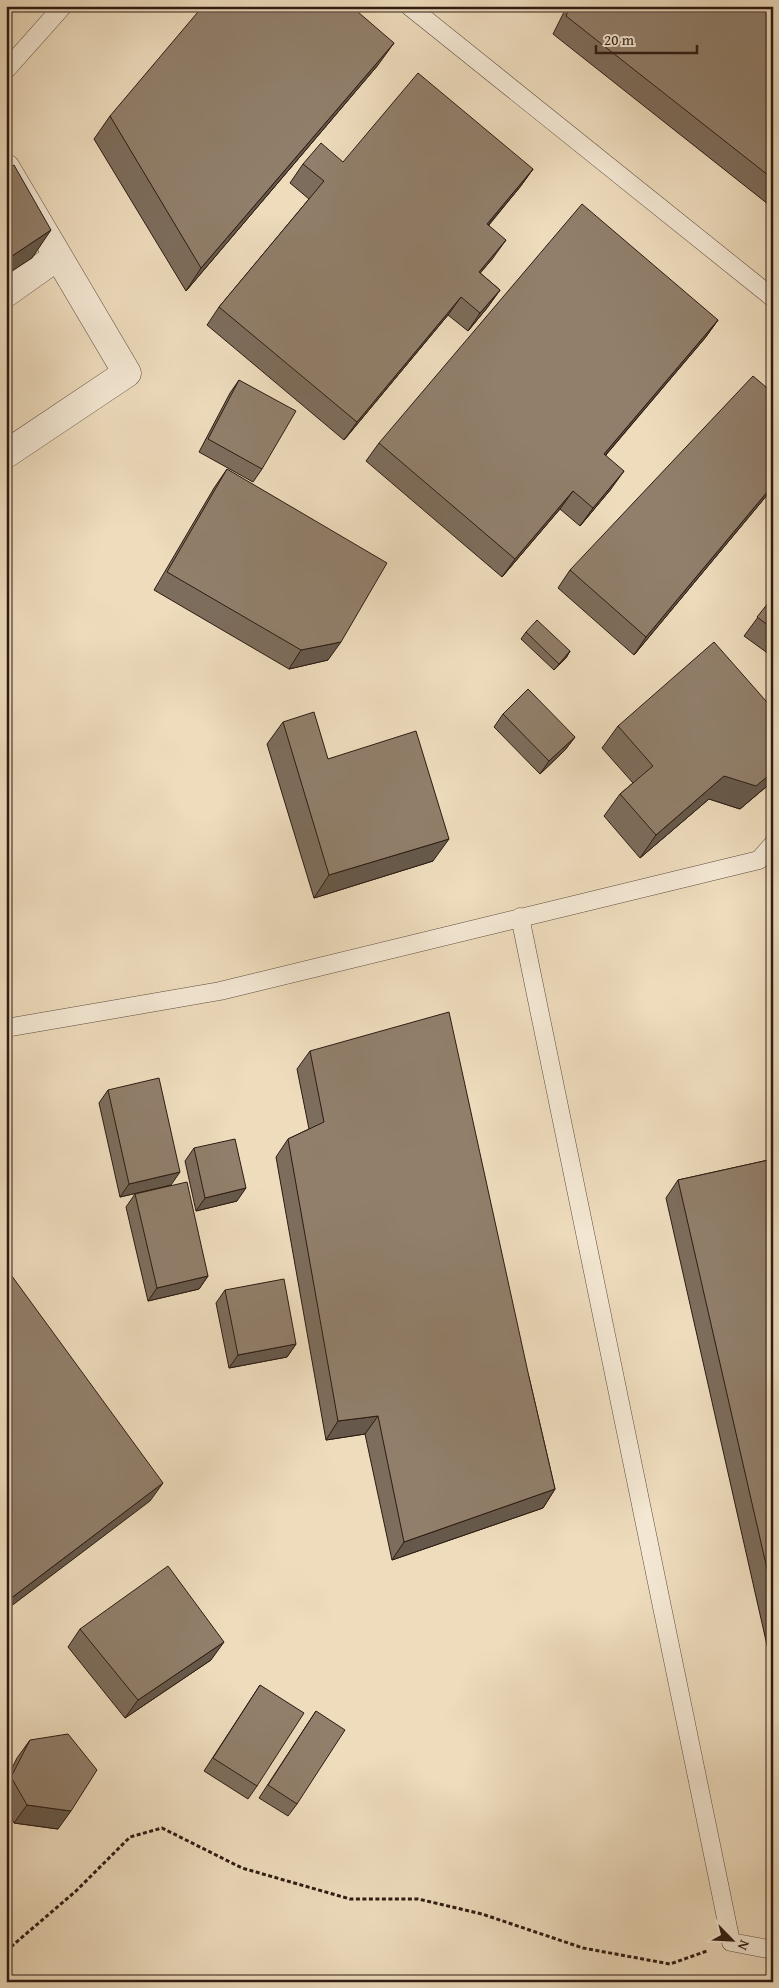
<svg xmlns="http://www.w3.org/2000/svg" width="779" height="1988" font-family="'Gentium Book Plus',serif">
<rect width="100%" height="100%" fill="#eedcbd"/>
<filter id="stains"><feTurbulence type="fractalNoise" baseFrequency=".004" numOctaves="4"/><feColorMatrix values="0 0 0 0 .2 0 0 0 0 .09 0 0 0 0 .02 0 0 0 .5 -.17"/></filter>
<radialGradient id="worn" r=".72"><stop offset=".6" stop-color="#630" stop-opacity="0"/><stop offset="1" stop-color="#630" stop-opacity=".3"/></radialGradient>
<g fill="none" stroke-linecap="round" stroke-linejoin="round">
<!-- service casing -->
<g stroke="#5d4b3d" stroke-width="19">
<path id="service" d="M409 6 773 298
M6 70 63 6
M520 917 731 1942 773 1950
M6 1028 220 991 759 860 773 844"/>
</g>
<!-- minor casing -->
<g stroke="#5d4b3d" stroke-width="29">
<path id="minor" d="M6 168 127 373 6 454
M6 293 58 256"/>
</g>
<!-- path -->
<path stroke="#2d1b12" stroke-width="3" stroke-dasharray="4 2.5" stroke-linecap="butt" d="M6 1951 76 1891 130 1837 162 1828 242 1868 350 1899H418L482 1914 583 1948 670 1964 707 1951"/>
<!-- service -->
<use href="#service" stroke="#f4e8d4" stroke-width="18"/>
<!-- minor -->
<use href="#minor" stroke="#f4e8d4" stroke-width="28"/>
</g>
<!-- wall -->
<path fill="#7d6d5c" stroke="#2d1b12" d="M567 6H773V208L553 34Z
M378 65 186 291 94 139 110 116Z
M343 162 533 169 520 187 489 225 493 258 480 273 500 290 487 308 468 331 448 315 344 440 207 325 219 307 309 199 290 183 303 164Z
M718 320 705 338 606 455 611 489 580 526 560 509 502 577 366 461 379 443Z
M239 380 262 469 253 482 199 452 230 393Z
M227 469 328 660 289 669 154 590 214 488Z
M773 488 634 655 558 588 570 570Z
M773 597V657L744 636Z
M526 632 570 651 566 658 554 670 521 639Z
M773 709V781L740 809 709 799 640 858 604 816 620 794 633 783 602 748 618 726Z
M503 714 575 737 565 750 540 774 494 727Z
M283 722 328 759 433 861 314 898 267 744Z
M310 1051 529 1377 555 1489 543 1508 392 1560 365 1434 326 1440 276 1157 288 1139 309 1129 297 1069Z
M108 1090 171 1185 120 1197 99 1103Z
M194 1148 237 1201 196 1211 185 1161Z
M773 1159V1663H771L666 1198 678 1180Z
M135 1194 208 1276 199 1289 148 1301 126 1207Z
M225 1290 296 1344 287 1357 229 1368 216 1303Z
M80 1629 211 1660 125 1718 68 1647Z
M260 1685 257 1786 248 1799 204 1771Z
M316 1711 297 1804 288 1816 259 1798Z
M30 1740 58 1829 14 1823 6 1809V1780L17 1758Z"/>
<!-- shaded-wall -->
<path fill="#66594b" stroke="#2d1b12" d="M394 43 378 65 186 291 201 268Z
M533 169 520 187 474 242 487 224Z
M51 230 32 258 6 275V260Z
M506 240 493 258 466 290 479 272Z
M500 290 487 308 468 331 480 313Z
M461 297 448 315 344 440 357 422Z
M718 320 705 338 591 472 604 454Z
M624 471 611 489 580 526 593 508Z
M773 485V488L634 655 646 637Z
M573 491 560 509 502 577 515 559Z
M341 642 328 660 289 669 301 650Z
M570 651 566 658 554 670 559 664Z
M575 737 565 750 540 774 549 761Z
M773 772V781L740 809 709 799 640 858 656 835 724 776Z
M449 839 433 861 314 898 329 875Z
M180 1172 171 1185 120 1197 129 1184Z
M246 1188 237 1201 196 1211 205 1198Z
M208 1276 199 1289 148 1301 157 1288Z
M296 1344 287 1357 229 1368 238 1355Z
M378 1416 365 1434 326 1440 338 1421Z
M163 1483 150 1501 6 1610V1602Z
M555 1489 543 1508 392 1560 404 1542Z
M224 1642 211 1660 125 1718 138 1700Z
M27 1805 71 1811 58 1829 14 1823Z"/>
<!-- building -->
<path fill="#917f6b" stroke="#2d1b12" d="M203 6H351L394 43 201 268 110 116Z
M570 6H773V179L566 16Z
M418 73 533 169 487 224 506 240 479 272 500 290 480 313 461 297 357 422 219 307 324 181 303 164 321 143 343 162Z
M14 165 51 230 6 260V170Z
M582 204 718 320 604 454 624 471 593 508 573 491 515 559 379 443Z
M753 376 773 393V485L646 637 570 570Z
M239 380 296 411 262 469 208 439Z
M227 469 387 563 341 642 301 650 167 572Z
M773 597V629L757 617Z
M537 620 570 651 559 664 526 632Z
M714 642 773 709V772L756 786 724 776 656 835 620 794 653 766 618 726Z
M528 689 575 737 549 761 503 714Z
M314 712 328 759 416 731 449 839 329 875 283 722Z
M449 1012 529 1377 555 1489 404 1542 378 1416 338 1421 288 1139 324 1122 310 1051Z
M159 1078 180 1172 129 1184 108 1090Z
M235 1139 246 1188 205 1198 194 1148Z
M773 1159V1595L678 1180Z
M187 1182 208 1276 157 1288 135 1194Z
M6 1268 163 1483 6 1602Z
M284 1279 296 1344 238 1355 225 1290Z
M168 1566 224 1642 138 1700 80 1629Z
M260 1685 304 1713 257 1786 213 1758Z
M316 1711 345 1730 297 1804 268 1785Z
M68 1734 97 1770 71 1811 27 1805 11 1777 30 1740Z"/>
<!-- margin -->
<rect width="779" height="1988" fill="none" stroke="#eedcbd" stroke-width="25"/>
<rect x="8" y="8" width="764" height="1973" fill="none" stroke="#2d1b12" stroke-width="2.5"/>
<rect x="12" y="12" width="754" height="1963" fill="none" stroke="#2d1b12"/>
<!-- north arrow -->
<g transform="translate(732 1940) rotate(114)" stroke="#f4e8d4" stroke-width="4" paint-order="stroke">
<path d="M0-4L9 19L0 12L-9 19Z" fill="#2d1b12"/>
<text y="-8" font-size="14" font-weight="bold" text-anchor="middle" fill="#2d1b12">N</text>
</g>
<!-- scale -->
<path d="M596 45v8h101v-8" fill="none" stroke="#2d1b12" stroke-width="2.5"/>
<text x="604" y="45" font-size="15" fill="#2d1b12" stroke="#f4e8d4" stroke-width="4" paint-order="stroke">20 m</text>
<rect width="100%" height="100%" filter="url(#stains)"/>
<rect width="100%" height="100%" fill="url(#worn)"/>
</svg>
